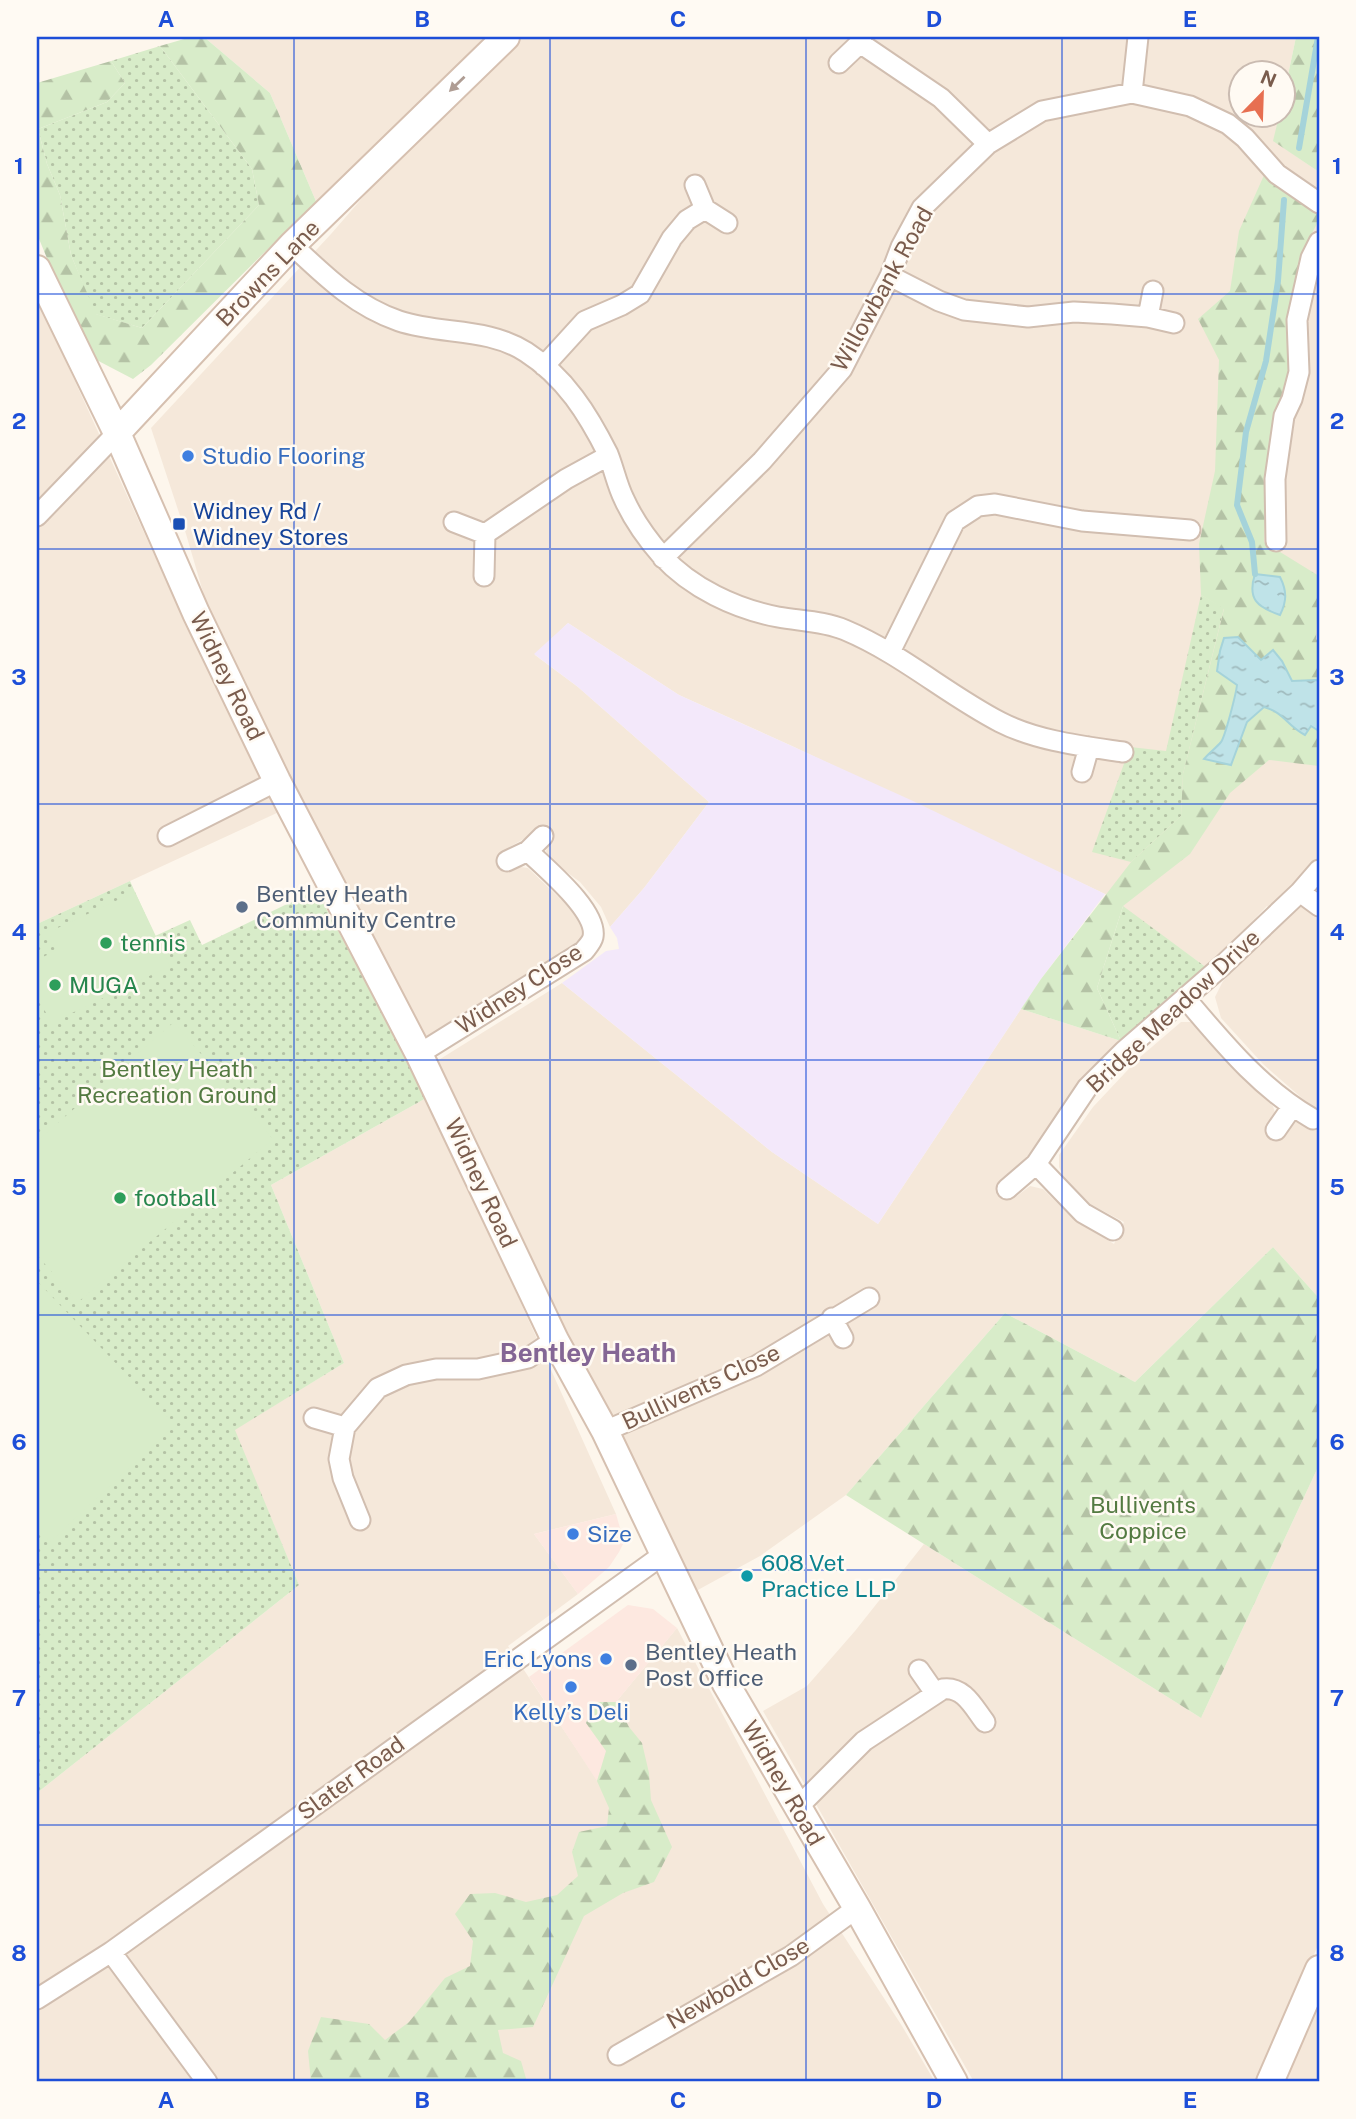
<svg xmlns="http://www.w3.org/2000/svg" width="1356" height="2119" font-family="'Public Sans',sans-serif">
<defs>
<pattern id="grass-dots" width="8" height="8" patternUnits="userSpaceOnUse" patternTransform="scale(1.75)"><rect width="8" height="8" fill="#d8ecc9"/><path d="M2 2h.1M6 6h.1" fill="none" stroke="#b4c2a5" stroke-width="1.8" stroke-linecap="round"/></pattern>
<pattern id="forest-firs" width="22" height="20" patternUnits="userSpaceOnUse" patternTransform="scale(1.75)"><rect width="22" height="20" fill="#d8ecc9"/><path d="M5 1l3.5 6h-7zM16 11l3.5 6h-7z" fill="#b4c2a5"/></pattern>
<pattern id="water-ripples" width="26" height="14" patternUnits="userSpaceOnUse" patternTransform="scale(1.75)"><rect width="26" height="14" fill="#bfe3e8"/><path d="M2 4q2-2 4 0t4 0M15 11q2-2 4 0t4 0" fill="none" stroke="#a0bbbe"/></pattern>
</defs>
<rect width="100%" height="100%" fill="#fdf6ec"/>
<!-- residential -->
<path fill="#f5e8da" d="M204 37H488L318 206 270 93Z
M523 37H1296L1283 99 1282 74H1240V116H1279L1274 141 1319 172V1113L1263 1064 1221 1018 1215 997 1223 981 1281 921 1267 906 1207 968 1105 894 792 746 679 695 568 623 535 655 578 687 709 802 644 888 610 927 601 907 580 882 549 859 546 851 550 840 541 829 503 851 511 870 521 867 528 868 573 911 582 927V937L573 947 427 1038 293 781 208 609 186 534 151 428 331 234 417 135Z
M37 298 183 618 279 812 37 924Z
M562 983 772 1152 878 1224 1021 1009 1121 1041 1087 1075 1024 1161 1002 1185 1008 1193 1017 1196 1030 1186 1043 1189 1074 1219 1114 1244 1124 1222 1090 1204 1064 1178 1059 1167V1155L1093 1107 1139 1058 1181 1022H1193L1273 1106 1275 1113 1270 1130 1284 1136 1291 1123 1299 1119 1318 1129 1319 1127V1347L1316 1341 1318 1297 1273 1247 1135 1382 1005 1313 846 1495 760 1556 696 1591 602 1413 437 1061Z
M428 1097 616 1514 534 1534 578 1594 508 1646 597 1780 586 1723 616 1702 677 1628 823 1904 902 2026 935 2082H37V1793L299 1585 234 1430 344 1363 271 1185Z
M1319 1465V1943L1259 2082H974L763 1711 807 1686 855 1631 924 1544 1201 1718Z
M1319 2002V2082H1284Z"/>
<!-- commercial -->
<path fill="#fde8e0" d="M616 1514 624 1542 619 1552 609 1567 578 1594 534 1534Z
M628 1605 653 1609 677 1628 616 1702H595L586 1723 607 1751 597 1781 529 1677Z"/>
<!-- education -->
<path fill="#f3e8fa" d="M568 623 679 695 913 801 1105 894 1041 979 878 1224 772 1152 562 983 606 951 619 949 617 938 610 927 644 888 709 802 578 687 534 654Z"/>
<!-- grass -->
<path fill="url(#grass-dots)" d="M160 46 252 169 259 205 142 328 95 314 71 255 60 195 47 164 38 129 107 102 125 83 111 61Z
M1201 595 1224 608 1183 774 1181 816 1131 862 1092 852 1130 747 1166 751Z
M130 881 155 936 190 920 202 945 316 890 428 1097 271 1185 344 1363 235 1430 299 1585 37 1793V924Z
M1123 906 1207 968 1121 1041 1097 988Z"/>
<!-- forest -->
<path fill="url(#forest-firs)" d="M191 37H204L270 93 318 206 289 228 151 365 133 379 87 355 37 234V83L111 61 125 83 107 102 38 129 47 164 60 195 71 255 96 314 142 328 259 205 252 169 160 46Z
M1296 37H1319V172L1273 141 1279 116H1282L1283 99Z
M1265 173 1296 200 1319 214V220L1302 252 1289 312 1290 367 1267 466 1264 542 1319 576 1316 639 1319 643V766L1269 760 1230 793 1190 854 1123 906 1097 988 1121 1041 1021 1009 1041 979 1131 862 1181 816 1183 774 1224 609 1201 595 1199 544 1215 471 1219 360 1198 319 1230 291 1239 231Z
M1273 1247 1318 1297 1316 1341 1319 1347V1465L1201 1718 846 1495 1005 1313 1135 1382Z
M595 1702H616L629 1727 642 1743 649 1773 651 1800 672 1847 654 1882 623 1893 584 1916 533 2027 498 2030 503 2053 521 2061 527 2082H311L308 2051 321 2017 369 2024 385 2040 409 2022 445 1978 470 1966 473 1941 455 1914 470 1894 495 1893 526 1902 557 1895 578 1876 572 1852 579 1832 607 1826 609 1808 597 1781 606 1751 586 1723Z"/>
<!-- pitch -->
<path fill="#d8ecc9" d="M135 892 170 966 51 1023 37 995V960L57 950 49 932Z
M174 1022 273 1139 78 1302 37 1255V1141Z
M37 1281 175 1425 50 1542 37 1528Z"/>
<!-- water -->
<path fill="url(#water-ripples)" stroke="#a5d3da" stroke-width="2" d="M1255 574 1280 577C1287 591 1287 601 1280 615 1257 607 1247 599 1255 574Z
M1238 637 1261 660 1273 650 1282 661 1292 681 1316 680 1319 681V731L1311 726 1305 735C1286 725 1285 713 1264 707L1247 722 1231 765 1204 759C1209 753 1216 748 1221 742 1225 737 1236 694 1237 685L1217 671 1220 651 1224 638Z"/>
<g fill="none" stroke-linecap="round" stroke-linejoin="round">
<!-- stream -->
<path stroke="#a5d3da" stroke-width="6" d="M1299 148 1318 37
M1255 574 1252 542 1237 505 1246 432 1266 361 1278 281 1284 200"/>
<!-- street casing -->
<g stroke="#d1beb0" stroke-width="23">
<path id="street" d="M860 43 941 98 988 144
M839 63 860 43 862 37
M1132 93 1138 37
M695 185 705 209 727 223
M292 245C325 276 355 306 399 321 441 335 487 327 526 352 565 377 588 414 608 454 614 469 617 485 624 499 633 519 648 540 662 556 691 588 736 609 778 617 800 621 824 621 845 630 902 654 946 694 1000 722 1037 741 1082 746 1123 752
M890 276 939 301 964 310 1028 317 1074 312 1112 314 1148 317 1174 323
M1148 317 1153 291
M544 366 585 321 622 305 640 294 672 238 687 220 705 209
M37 516 117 433
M454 522 485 534 484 576
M485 534 566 479 608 456
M1276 541 1275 479 1284 416 1292 399 1299 372 1297 320 1311 258 1319 242
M663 558 762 461 842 369 890 276 901 247 922 208 988 144 1042 111 1132 93 1190 106 1228 124 1245 138 1277 174 1319 203
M890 652 955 521 978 506 995 504 1082 521 1190 530
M1082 772 1089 747
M168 836 277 781
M507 861 528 851 543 836
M1300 892 1319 906
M1186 999C1225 1045 1261 1089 1313 1119
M419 1054 584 951C587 947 592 942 593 937 598 911 546 869 528 851
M1276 1130 1292 1107
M1036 1164 1083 1213 1113 1230
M1007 1189 1036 1164 1087 1088 1124 1051 1223 965 1300 892 1319 870
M832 1318 843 1338
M314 1418 345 1427
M605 1431 756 1366 869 1298
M360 1520 343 1478 339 1459 345 1427 378 1388 406 1375 436 1369H478L528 1358 555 1340
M919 1670 935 1693
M797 1808 864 1741 943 1689C964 1686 974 1708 985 1722
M111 1952 207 2082
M37 1999 111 1952 664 1554
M618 2055 791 1956 857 1908"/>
</g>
<!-- secondary casing -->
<g stroke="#d6c0b0" stroke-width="30">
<path id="secondary" d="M37 269 117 433 196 613 277 781 419 1054 555 1340 605 1431 726 1684 857 1908 954 2082
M117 433 292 245 506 37
M1270 2082 1319 1969"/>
</g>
<!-- street -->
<use href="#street" stroke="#fff" stroke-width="19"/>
<!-- secondary -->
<use href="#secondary" stroke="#fff" stroke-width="26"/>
</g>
<!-- one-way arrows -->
<defs><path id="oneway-solid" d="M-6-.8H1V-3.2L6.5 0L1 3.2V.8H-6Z" transform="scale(1.75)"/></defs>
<use fill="#af9d94" href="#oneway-solid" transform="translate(457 84) rotate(136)"/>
<!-- grid -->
<path fill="none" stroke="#1d4ed8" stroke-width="2" stroke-opacity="0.55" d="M294 37V2082M550 37V2082M806 37V2082M1062 37V2082M37 294H1319M37 549H1319M37 804H1319M37 1060H1319M37 1315H1319M37 1570H1319M37 1825H1319"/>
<!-- markers -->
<g fill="#3f7fe0" stroke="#fffaf3" stroke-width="2.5">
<circle cx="188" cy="456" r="7"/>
<circle cx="573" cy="1534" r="7"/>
<circle cx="606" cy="1659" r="7"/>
<circle cx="571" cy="1687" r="7"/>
</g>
<rect fill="#1a4fb4" stroke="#fffaf3" stroke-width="2.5" x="172" y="517" width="14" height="14" rx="3.5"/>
<g fill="#5c6f8a" stroke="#fffaf3" stroke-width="2.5">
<circle cx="242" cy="907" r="7"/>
<circle cx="631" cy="1665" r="7"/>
</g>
<g fill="#2e9e5b" stroke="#fffaf3" stroke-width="2.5">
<circle cx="106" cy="943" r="7"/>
<circle cx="55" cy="985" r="7"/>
<circle cx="120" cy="1198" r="7"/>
</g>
<circle fill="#0f9aa8" stroke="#fffaf3" stroke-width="2.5" cx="747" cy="1576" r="7"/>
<g text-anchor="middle" stroke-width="5" stroke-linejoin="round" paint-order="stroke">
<!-- street labels -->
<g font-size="23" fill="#7a5c4d" stroke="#fffaf3">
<text transform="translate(268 273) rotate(-46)" y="8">Browns Lane</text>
<text transform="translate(882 289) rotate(-61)" y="8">Willowbank Road</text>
<text transform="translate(227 676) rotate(64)" y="8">Widney Road</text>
<text transform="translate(519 989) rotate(-33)" y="8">Widney Close</text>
<text transform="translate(1173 1011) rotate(-43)" y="8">Bridge Meadow Drive</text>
<text transform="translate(481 1183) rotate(65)" y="8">Widney Road</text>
<text transform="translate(701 1387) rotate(-25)" y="8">Bullivents Close</text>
<text transform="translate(351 1778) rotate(-36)" y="8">Slater Road</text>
<text transform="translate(783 1783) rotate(60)" y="8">Widney Road</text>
<text transform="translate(738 1983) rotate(-30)" y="8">Newbold Close</text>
</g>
<!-- shop labels -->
<g font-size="23" fill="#366cbe" stroke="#fffaf3" text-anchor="start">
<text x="202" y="464">Studio Flooring</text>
<text x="587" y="1542">Size</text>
<text x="592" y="1667" text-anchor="end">Eric Lyons</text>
<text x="571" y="1720" text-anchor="middle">Kelly’s Deli</text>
</g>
<!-- transit labels -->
<g font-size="23" fill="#164399" stroke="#fffaf3" text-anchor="start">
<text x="193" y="519">Widney Rd /<tspan x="193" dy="26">Widney Stores</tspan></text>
</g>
<!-- service labels -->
<g font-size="23" fill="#4e5e75" stroke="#fffaf3" text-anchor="start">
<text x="256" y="902">Bentley Heath<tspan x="256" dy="26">Community Centre</tspan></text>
<text x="645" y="1660">Bentley Heath<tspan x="645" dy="26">Post Office</tspan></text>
</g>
<!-- leisure labels -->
<g font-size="23" fill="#27864d" stroke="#fffaf3" text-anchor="start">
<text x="120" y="951">tennis</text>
<text x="69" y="993">MUGA</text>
<text x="134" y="1206">football</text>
</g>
<!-- park labels -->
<g font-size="23" fill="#537a41" stroke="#fffaf3">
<text x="177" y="1077">Bentley Heath<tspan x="177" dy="26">Recreation Ground</tspan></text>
<text x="1143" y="1513">Bullivents<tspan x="1143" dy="26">Coppice</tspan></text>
</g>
<!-- culture labels -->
<g font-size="23" fill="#0d838f" stroke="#fffaf3" text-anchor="start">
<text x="761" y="1571">608 Vet<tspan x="761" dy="26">Practice LLP</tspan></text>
</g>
<!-- quarter labels -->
<g font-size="26" font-weight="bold" fill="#846695" stroke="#fffaf3">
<text x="588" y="1362">Bentley Heath</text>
</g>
</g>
<!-- border -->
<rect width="1356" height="2119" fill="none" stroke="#fffaf3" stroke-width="77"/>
<!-- north arrow -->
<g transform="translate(1262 94) rotate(23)"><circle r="33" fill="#fffaf3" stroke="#cabbb1" stroke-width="2"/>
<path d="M0-5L12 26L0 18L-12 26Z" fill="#e76f51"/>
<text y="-10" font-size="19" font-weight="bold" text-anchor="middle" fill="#7a5c4d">N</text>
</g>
<rect x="38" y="38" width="1280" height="2042" fill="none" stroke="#1d4ed8" stroke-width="2.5"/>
<g font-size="23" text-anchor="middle" font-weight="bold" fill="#1d4ed8">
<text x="166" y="27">A</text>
<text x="422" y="27">B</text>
<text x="678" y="27">C</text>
<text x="934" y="27">D</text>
<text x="1190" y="27">E</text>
<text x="19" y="174">1</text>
<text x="1337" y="174">1</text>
<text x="19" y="429">2</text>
<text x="1337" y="429">2</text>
<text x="19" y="685">3</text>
<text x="1337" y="685">3</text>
<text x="19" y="940">4</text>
<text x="1337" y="940">4</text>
<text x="19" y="1195">5</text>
<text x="1337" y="1195">5</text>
<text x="19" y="1450">6</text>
<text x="1337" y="1450">6</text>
<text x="19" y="1706">7</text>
<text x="1337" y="1706">7</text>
<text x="19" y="1961">8</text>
<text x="1337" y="1961">8</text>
<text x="166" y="2108">A</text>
<text x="422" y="2108">B</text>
<text x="678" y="2108">C</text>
<text x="934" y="2108">D</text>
<text x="1190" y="2108">E</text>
</g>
</svg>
